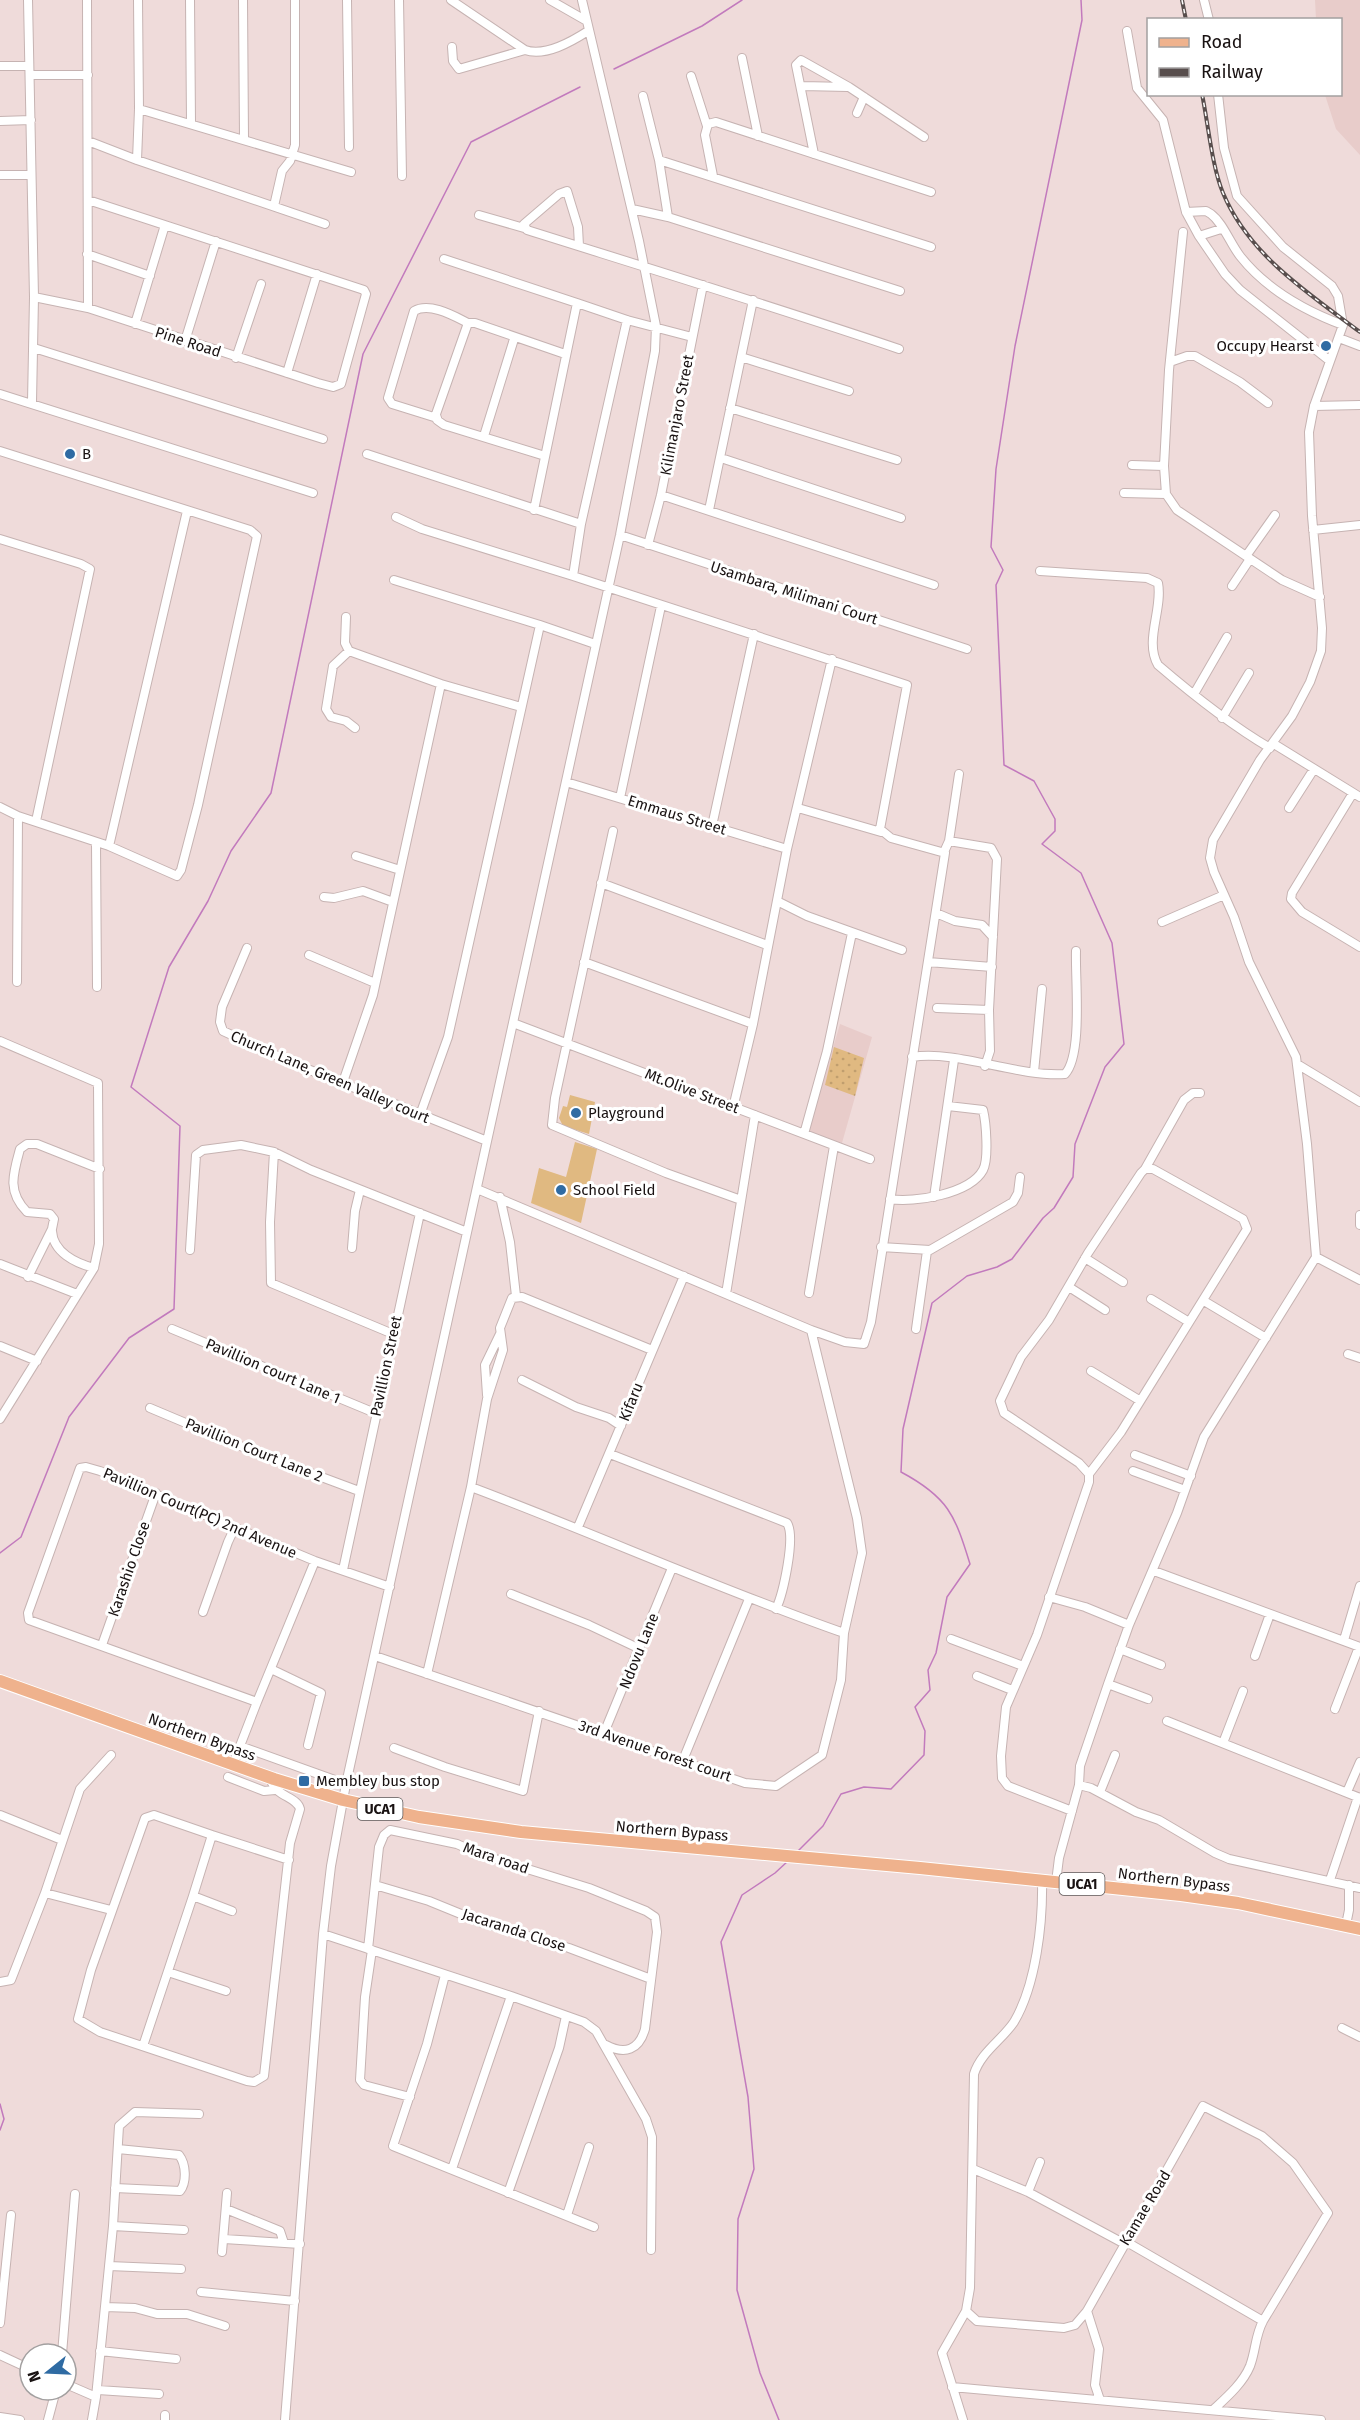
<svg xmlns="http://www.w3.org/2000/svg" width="1360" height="2420" font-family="'Fira Sans',sans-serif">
<defs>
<pattern id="park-dots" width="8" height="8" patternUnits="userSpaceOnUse" patternTransform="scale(1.5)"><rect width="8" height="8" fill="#e0b981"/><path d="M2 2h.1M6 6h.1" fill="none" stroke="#c09e6e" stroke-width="1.8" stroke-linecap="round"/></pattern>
</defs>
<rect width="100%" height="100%" fill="#efdbda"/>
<!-- built -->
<path fill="#e8ccca" d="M1315 0H1360V155L1336 129 1325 95 1340 94V20L1316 19Z
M840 1024 872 1037 842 1143 808 1133Z"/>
<!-- grass -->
<path fill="#e0b981" d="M570 1095 595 1102 589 1134 563 1126 559 1118 563 1106 567 1107Z
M575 1142 597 1149 581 1223 531 1203 539 1168 566 1177Z"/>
<!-- park -->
<path fill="url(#park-dots)" d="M834 1047 864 1058 855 1096 825 1085Z"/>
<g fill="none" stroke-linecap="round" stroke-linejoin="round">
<!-- stream -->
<path stroke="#c27abd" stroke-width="1.5" d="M614 69 702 26 742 0
M0 1553 21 1537 69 1417 129 1338 174 1309 180 1126 131 1087 169 967 208 901 231 851 271 793 363 354 471 142 580 87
M798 1851 823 1826 841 1794 864 1787 891 1789 924 1755 925 1731 915 1707 930 1690 928 1670 936 1653 947 1597 970 1564C955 1515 948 1497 901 1472L903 1429 932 1303 967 1276 997 1267 1012 1259 1043 1218 1054 1208 1073 1177 1075 1144 1105 1067 1124 1044 1112 943 1081 873 1042 844 1055 831V819L1034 781 1004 765 996 585 1003 570 991 547 996 469 1015 346 1082 20 1081 0
M0 2104 4 2119 0 2130
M779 2420 760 2373 737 2290 738 2219 754 2169 748 2097 721 1942 742 1895 775 1873 788 1861"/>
<!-- minor casing -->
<g stroke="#c6b3b2" stroke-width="10">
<path id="minor" d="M28 0 34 297 32 402
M87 0 88 308
M190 0 191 122
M243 0 244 138
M347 0 349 147
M399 0 402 176
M451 0 525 50C545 57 571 42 588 31
M550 0 585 20
M1204 0 1209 20
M1127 31 1137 88 1163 120 1186 212 1199 236 1225 274 1240 290 1330 361
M452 47 453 61 459 69 525 50
M742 58 758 136
M0 66H29
M30 75H88
M691 76 707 126
M802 86 848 87
M643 96 659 160 931 247
M139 109 351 172
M857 113 864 97
M0 121 31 120
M88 141 137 160 325 224
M814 154 796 65 801 60 849 87 924 137
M137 160 139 109 138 0
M659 160 668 217
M0 175H31
M713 176 705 135 708 124 716 122 931 192
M274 206 282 171 290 161 295 145V0
M632 209 668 217 900 291
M1186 212 1206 211 1211 214C1223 223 1230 243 1240 256 1266 289 1303 310 1343 325
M479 215 524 228
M1183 232 1169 370 1164 466 1166 494 1177 510 1282 580 1320 597
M1199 236 1221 229
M579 246 578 227 567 191 559 194 524 224 527 230C651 269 775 307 899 349
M87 254 150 276
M444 259 577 303 534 510
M34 297 88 308 318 383 333 387 341 384 366 294 364 290 88 200
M577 303 627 320 692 337
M135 324 165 225
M1339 338 1360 346
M185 341 216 241
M34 348 323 439
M741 357 849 391
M236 358 261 284
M1170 362 1187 356H1195L1240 382 1268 403
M287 373 317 274
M0 394 313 493
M1314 406 1360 405
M730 408 897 460
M437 418 392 404 388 398 414 311C430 302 454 316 468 323
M484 436 514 339
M0 451 250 530 257 536 198 805 181 870 177 876 109 846
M367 454 581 524 573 576 907 685 880 829 891 838 945 853 871 1322 864 1344 845 1342 811 1330 477 1189
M545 456 444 425 437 420 436 414 468 323H475L565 354
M721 458 901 518
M1132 465 1164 466
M1124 493 1166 494
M661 495 934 585
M709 510 753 300
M396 517 422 529 573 576
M581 524 627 320
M1313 530 1360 525
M620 535 967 649
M0 539 81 564 90 569 36 821
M648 545 661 495 703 285
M1246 556 1275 515
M1040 571 1147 578 1158 583C1163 609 1144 641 1158 665 1193 695 1229 724 1270 748
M394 580 540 625
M1232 586 1250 559
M346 617 345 643 349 651 441 684
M349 651 333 666 326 709 331 717 346 721 355 728
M1194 694 1227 637
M1222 718 1249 673
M1274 744 1360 797
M566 782 787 849
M1353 793 1292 893 1291 899 1302 912 1360 947
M620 798 661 606
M0 807 18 816 17 982
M798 808 881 832
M1289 808 1314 769
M18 816 109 846 187 511
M712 826 754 634
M613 831 555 1098 552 1125 666 1173 741 1200
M949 841 959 774
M96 843 97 987
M944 852 949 841 991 848 997 859 989 1010 990 1051 985 1066
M356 856 400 870
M601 883 767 945
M324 897 334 898 363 891 393 902
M777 901 807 916 902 950
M936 913 955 921 982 925 993 937
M1162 922 1224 895
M247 948 222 1007 220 1022 223 1031 295 1064 487 1141
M309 955 375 983
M584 962 753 1024
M928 962 992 967
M937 1008 989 1010
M513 1023 870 1159
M0 1041 98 1083 99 1244 94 1268
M912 1057C959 1050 1015 1077 1065 1074 1083 1055 1075 979 1076 951
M1297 1064 1360 1102
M1034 1072 1042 989
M343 1082 373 995 441 684 521 707
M733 1108 753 1024 787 849 832 659
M420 1115 448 1037 540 625 595 644
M804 1134 827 1051 852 933
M274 1152 270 1222 271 1283 393 1334
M1145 1169 1184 1100 1193 1093H1200
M500 1197 510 1242 516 1296
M934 1197 954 1060
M890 1199C914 1203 970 1194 983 1170 989 1159 986 1122 983 1110L948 1106
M1360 1215V1225
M881 1247 930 1250 1013 1202 1018 1193 1020 1177
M352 1248 355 1211 360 1190
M190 1250 196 1155 203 1150 241 1145 274 1152 311 1170 467 1232
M1316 1257 1360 1280
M1085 1258 1123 1282
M0 1264 77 1294
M28 1277 52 1229 54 1219 50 1214 27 1212C7 1192 13 1174 20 1149L27 1144H37L100 1169
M1069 1287 1105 1310
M809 1293 834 1146
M726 1294 755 1115
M1151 1299 1189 1322
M1204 1301 1266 1338
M172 1329 375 1413
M916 1329 927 1251
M0 1346 37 1361
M1348 1354 1360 1358
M1091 1371 1139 1400
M522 1380 576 1407 609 1418 621 1426
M487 1395 485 1365 500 1334
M150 1408 257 1453 359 1491
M0 1419 94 1268C75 1263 53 1252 52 1231
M610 1454 787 1523C796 1537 783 1594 776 1609
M1135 1455 1191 1476
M1133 1471 1185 1490
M471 1487C596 1534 718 1589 844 1633
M578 1527 684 1276
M343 1570 420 1213
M1154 1571 1360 1647
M511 1594 589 1625 640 1649
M1049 1597 1085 1607 1129 1625
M203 1612 228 1542 235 1527
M951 1639 1023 1666
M1344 1640 1360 1586
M102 1645 156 1493
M1120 1649 1161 1665
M375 1656 745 1783 776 1786 822 1755 841 1680 844 1633 862 1553 857 1518 811 1330
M1255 1656 1270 1614
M271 1669 321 1693 308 1745
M427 1674 471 1487 487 1399 503 1350 500 1328 512 1298 522 1297 652 1350
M977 1676 1012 1690
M1108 1684 1148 1699
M257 1702 315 1561
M1335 1709 1359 1647
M1167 1721 1360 1798
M604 1733 672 1568
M1223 1743 1243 1691
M240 1746 346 1784
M394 1748 445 1767 523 1791 539 1711
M683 1760 749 1599
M233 1764 257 1702 29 1620 28 1613 80 1468 86 1467 100 1471 315 1561 390 1587
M228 1777 264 1791 275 1790
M1079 1785 1091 1788 1136 1812 1159 1820 1215 1853 1229 1859 1360 1888
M1100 1792 1115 1755
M1347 1792 1360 1762
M1072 1811 1008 1786 1002 1778 1001 1756 1006 1707 1037 1635 1089 1482V1474L1121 1432 1247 1229 1243 1219 1153 1169H1145L1141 1173 1088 1253 1049 1320 1021 1357 1000 1401 1004 1413 1079 1463 1089 1474
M0 1815 62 1840
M212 1835 289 1860
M1330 1880 1358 1797
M1056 1882 1059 1858 1079 1785 1080 1766 1108 1684 1129 1625 1177 1513 1204 1437 1316 1257 1307 1144 1296 1057 1249 962 1234 917 1214 872 1210 858 1213 840 1260 760 1292 716 1310 682 1321 651 1322 628 1312 516 1309 432 1314 406 1343 325 1338 296 1332 286 1283 247 1237 196 1224 148 1218 94
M375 1885 429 1901 483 1923 569 1948 651 1979
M45 1893 80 1789 111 1755
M232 1911 193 1896 212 1835 154 1815 145 1818 91 1970 78 2019 100 2032 247 2081 254 2082 264 2076 290 1843 300 1809C297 1797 278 1797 272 1783L274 1779
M1346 1925 1349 1910V1885
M323 1934 511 1996 584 2022 596 2031 646 2119 652 2137 651 2250
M368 1949 379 1847 384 1835 390 1830 457 1844 479 1854 589 1888 646 1911 655 1917 657 1932 645 2029C639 2050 625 2055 606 2045
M372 1950 365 1997 360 2080 364 2085 410 2097
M168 1972 226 1991
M445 1975 427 2044 393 2146 594 2227
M0 1982 11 1980 45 1893 111 1910
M1342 2028 1360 2037
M143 2046 193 1896
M452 2169 511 1996
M973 2169 1028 2192 1123 2243
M115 2188 180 2191C187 2182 186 2164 179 2155L118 2149
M1028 2192 1040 2162
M508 2193 559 2048 566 2016
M226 2209 280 2231 284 2243
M567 2215 589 2147
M113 2226 184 2230
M224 2239 300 2244
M1125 2241 1263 2321C1255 2336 1256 2350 1250 2366 1243 2383 1227 2397 1214 2409
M222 2252 227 2193
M109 2266 181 2269
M201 2292 295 2301
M105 2307 135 2308 157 2314H187L225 2326
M966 2311 977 2321 1064 2328 1075 2325 1087 2311 1203 2106 1262 2136 1293 2163 1328 2213 1263 2321
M1087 2311 1099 2349 1095 2385 1100 2400
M0 2323 11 2215
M100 2351 176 2359
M62 2354 75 2194
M0 2355 30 2369
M66 2384 96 2397 92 2420
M952 2387 1321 2420
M98 2390 159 2394
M96 2397 113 2226 119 2126 135 2112 199 2114
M0 2417 20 2420
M48 2420 56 2390
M165 2420V2415
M285 2420 323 1934 331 1866 346 1784 620 535 655 351 656 326 639 241 582 0
M963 2420 942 2353 966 2311 970 2288 974 2074C981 2052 1002 2040 1014 2022 1036 1985 1043 1923 1042 1880"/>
</g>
<!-- primary casing -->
<g stroke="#fff" stroke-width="14">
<path id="primary" d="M0 1681 274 1779 343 1800 419 1817 521 1832 920 1868 1181 1895 1238 1903 1360 1929"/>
</g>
<!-- minor -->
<use href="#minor" stroke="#fff" stroke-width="8"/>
<!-- primary -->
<use href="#primary" stroke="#efb28d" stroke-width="12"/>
<!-- rail casing -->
<g stroke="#584e4d" stroke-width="4">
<path id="rail" d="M1182 0 1186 20
M1202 94C1208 123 1212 167 1223 193 1249 255 1308 293 1360 332"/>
</g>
<!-- rail -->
<use href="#rail" stroke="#fff" stroke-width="1.5" stroke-dasharray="4.5" stroke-linecap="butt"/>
</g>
<!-- markers -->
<g fill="#2f6ba3" stroke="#fff" stroke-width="2">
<circle cx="1326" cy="346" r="6"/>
<circle cx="70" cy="454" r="6"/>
<circle cx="576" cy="1113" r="6"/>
<circle cx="561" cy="1190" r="6"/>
<rect x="298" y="1775" width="12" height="12" rx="3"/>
</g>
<g text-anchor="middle" stroke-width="6" stroke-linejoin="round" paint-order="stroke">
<!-- shield labels -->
<g fill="#fff" stroke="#5e5959" stroke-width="1.5">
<rect x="357.5" y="1798" width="45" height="22" rx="4.5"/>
<rect x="1059.5" y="1873" width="45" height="22" rx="4.5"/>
</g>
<g font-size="14" font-weight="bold" fill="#191212">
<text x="380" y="1814">UCA1</text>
<text x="1082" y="1889">UCA1</text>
</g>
<!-- street labels -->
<g font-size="15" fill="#191212" stroke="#fff">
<text transform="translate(188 342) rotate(18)" y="5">Pine Road</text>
<text transform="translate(677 415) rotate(-79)" y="5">Kilimanjaro Street</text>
<text transform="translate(794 593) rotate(18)" y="5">Usambara, Milimani Court</text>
<text transform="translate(677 815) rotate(17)" y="5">Emmaus Street</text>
<text transform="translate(330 1077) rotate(23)" y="5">Church Lane, Green Valley court</text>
<text transform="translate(692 1091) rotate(21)" y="5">Mt.Olive Street</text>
<text transform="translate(386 1366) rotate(-78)" y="5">Pavillion Street</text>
<text transform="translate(273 1371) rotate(23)" y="5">Pavillion court Lane 1</text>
<text transform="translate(631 1402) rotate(-68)" y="5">Kifaru</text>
<text transform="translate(254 1450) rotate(22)" y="5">Pavillion Court Lane 2</text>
<text transform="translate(200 1513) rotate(23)" y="5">Pavillion Court(PC) 2nd Avenue</text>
<text transform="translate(129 1569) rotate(-71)" y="5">Karashio Close</text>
<text transform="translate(639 1651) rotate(-68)" y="5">Ndovu Lane</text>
<text transform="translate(202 1737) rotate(20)" y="5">Northern Bypass</text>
<text transform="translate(655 1751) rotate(19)" y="5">3rd Avenue Forest court</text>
<text transform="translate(672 1831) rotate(5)" y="5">Northern Bypass</text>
<text transform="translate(496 1858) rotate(19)" y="5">Mara road</text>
<text transform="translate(1174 1880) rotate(7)" y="5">Northern Bypass</text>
<text transform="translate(514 1930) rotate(18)" y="5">Jacaranda Close</text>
<text transform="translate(1145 2208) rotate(-59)" y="5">Kamae Road</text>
</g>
<!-- poi labels -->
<g font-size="15" fill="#191212" stroke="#fff" text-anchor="start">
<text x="1314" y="351" text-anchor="end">Occupy Hearst</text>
<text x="82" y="459">B</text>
<text x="588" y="1118">Playground</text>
<text x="573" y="1195">School Field</text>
<text x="316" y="1786">Membley bus stop</text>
</g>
</g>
<!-- legend -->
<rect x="1147" y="18" width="195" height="78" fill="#ffffff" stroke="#a3a0a0" stroke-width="1.5"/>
<rect x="1159" y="38" width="30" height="9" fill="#efb28d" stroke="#a3a0a0" stroke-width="1.5"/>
<text x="1201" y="48" font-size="18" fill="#191212">Road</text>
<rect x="1159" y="68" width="30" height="9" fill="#584e4d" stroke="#a3a0a0" stroke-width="1.5"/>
<text x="1201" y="78" font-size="18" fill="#191212">Railway</text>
<!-- north arrow -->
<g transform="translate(48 2372) rotate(252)"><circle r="28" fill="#ffffff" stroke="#a3a0a0" stroke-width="1.5"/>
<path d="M0-4.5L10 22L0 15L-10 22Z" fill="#2f6ba3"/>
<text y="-9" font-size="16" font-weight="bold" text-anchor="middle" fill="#191212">N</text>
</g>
</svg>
